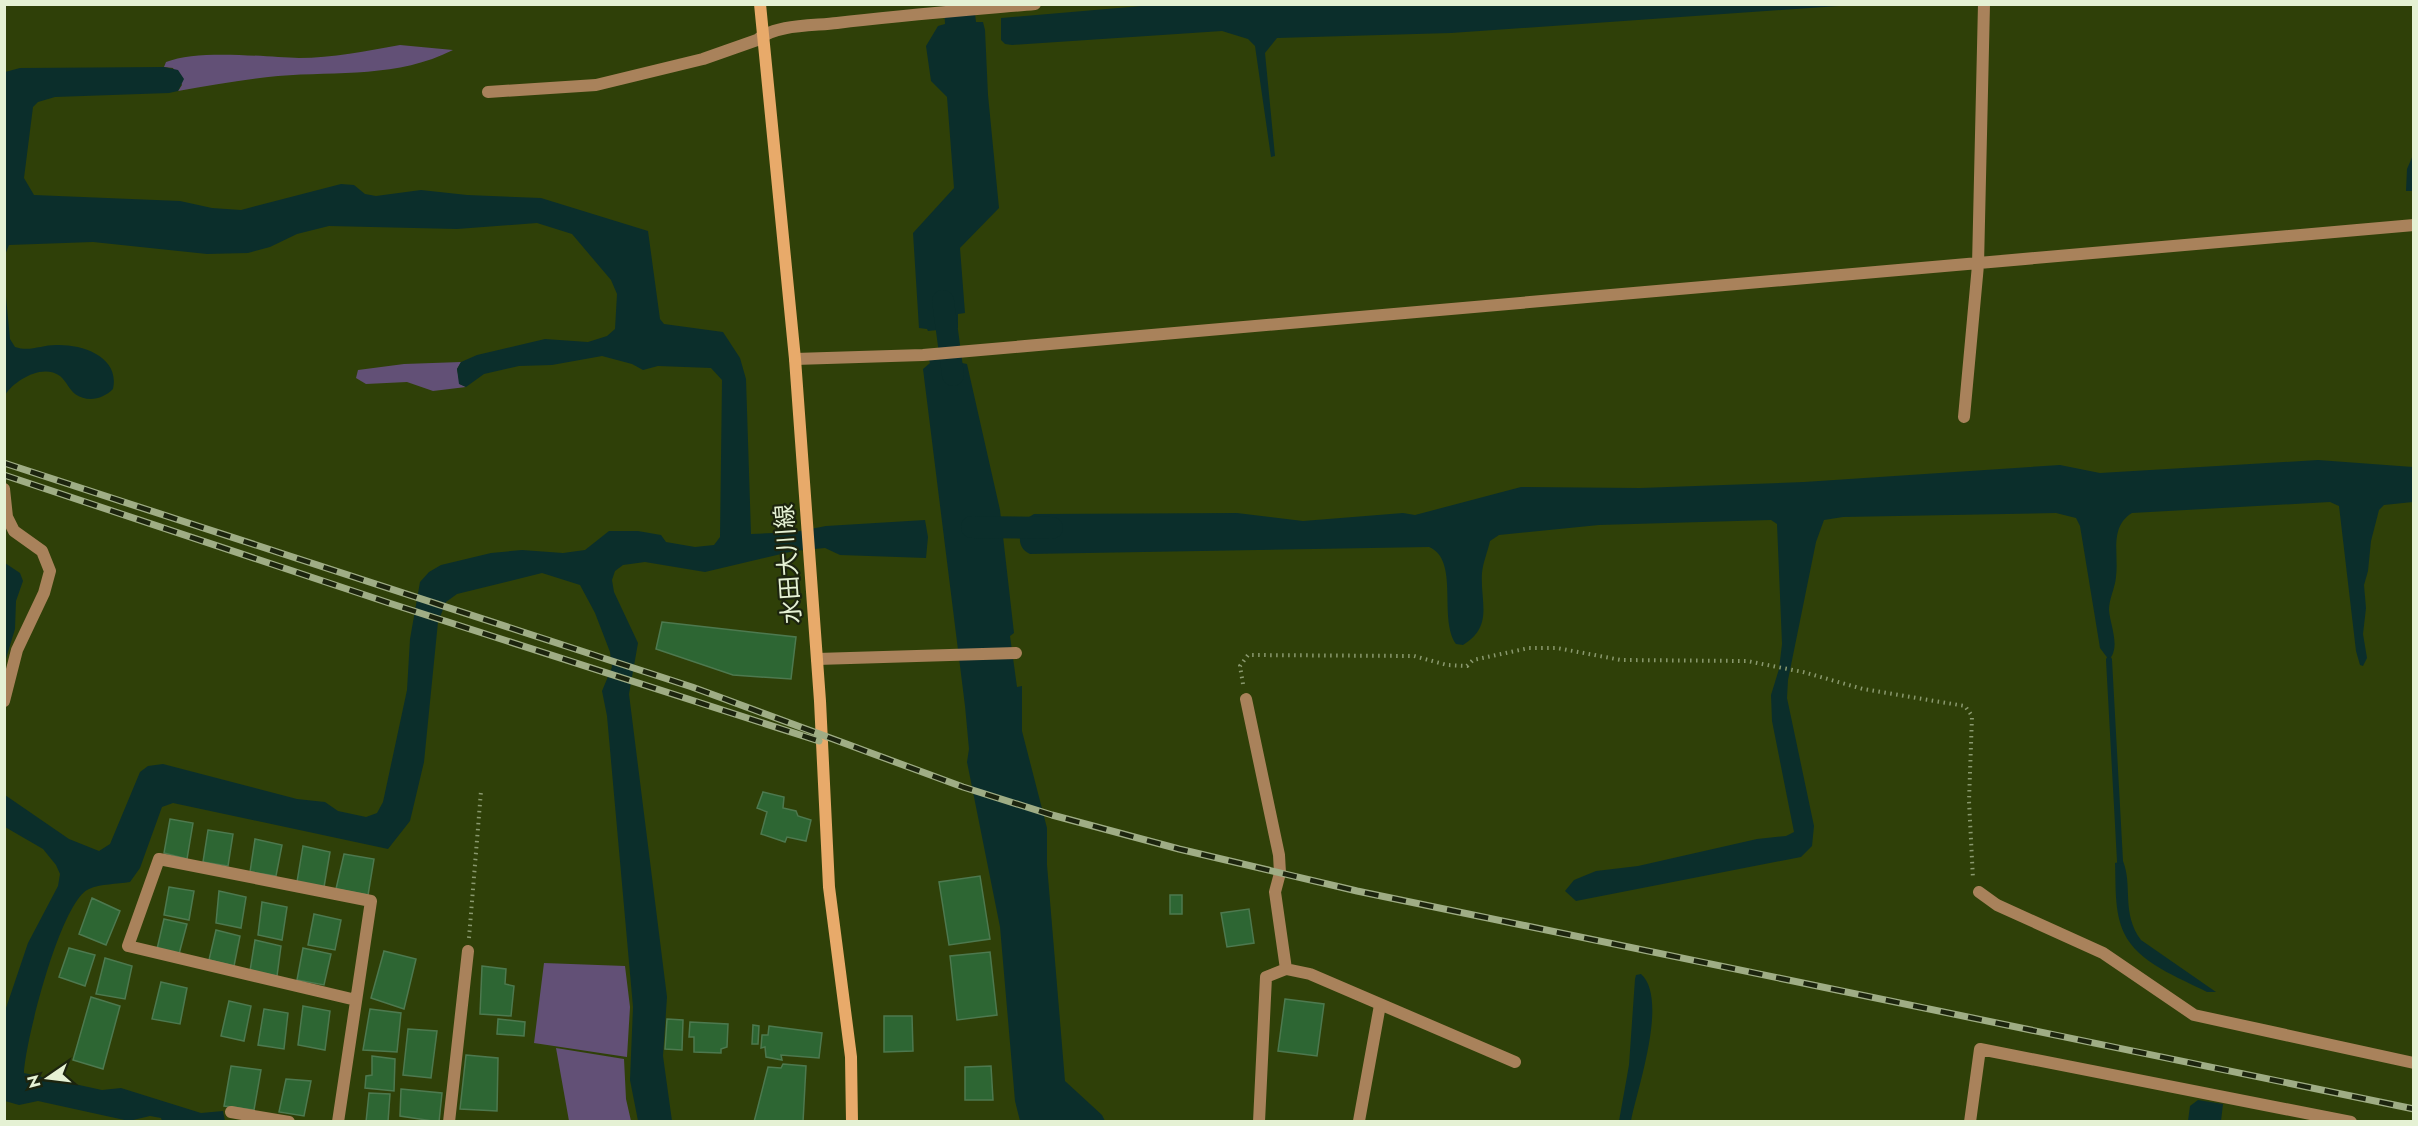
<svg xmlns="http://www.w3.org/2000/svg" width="2418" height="1126" font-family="Jost,'Noto Sans JP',sans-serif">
<rect width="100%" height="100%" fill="#2f4008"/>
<!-- green -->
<path fill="#625076" d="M400 45 453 50C398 78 339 71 278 76 245 79 212 85 178 91L182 85 173 68 164 67 166 62C198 49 264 57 299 58 332 58 367 51 400 45Z
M461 362 457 369 460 384 466 387 433 391 407 382 366 384 356 378 358 370 404 364Z
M544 963 625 966 630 1007 627 1057 534 1043Z
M556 1048 624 1059 626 1099 631 1121H569Z"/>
<!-- water -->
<path fill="#0b2e2b" d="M1165 4H1853V5L1451 33 1277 38 1265 53 1275 156 1271 157 1255 46 1248 39 1222 31 1012 45 1005 44 1001 40V18Z
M944 5H974L976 22H983L985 30 988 95 999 208 960 248 965 313 958 314V328L928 331 927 329 919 328 913 233 954 188 947 97 931 81 926 46 938 26 945 24Z
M20 68 164 67 178 70 184 79 178 91 169 93 55 97 38 102 33 107 24 178 34 195 180 201 212 208 241 210 341 184 354 185 365 194 376 196 421 190 467 195 541 198 648 231 660 319 664 324 723 332 740 358 746 379 751 534 795 532 826 526 925 520 928 537 926 558 840 555 825 548 794 551 705 572 645 562 623 565 615 571 612 580 614 592 638 643 629 694 667 997 663 1056 672 1121H638L630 1080 633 1007 607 716 602 691 612 667 610 652 595 613 580 585 542 573 457 594 446 602 438 622 424 762 410 821 388 849 173 803 162 807 140 868 130 882C117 884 100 884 89 889 61 900 25 1042 24 1073L102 1090 121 1088 201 1113 223 1111 225 1121H162L161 1118 150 1116 129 1121 38 1101 19 1105 5 1101V1011L28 943 58 886 60 874 56 865 43 849 5 827V795L69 839 99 851 110 844 140 772 148 766 163 764 297 799 325 802 338 811 366 817 377 813 383 802 407 690 410 639 420 582 429 572 441 565 491 553 522 550 563 553 585 550 609 531H638L661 535 666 542 695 547 714 545 720 537 722 380 711 368 658 366 643 370 632 364 602 356 552 365 519 366 484 374 466 387 459 384 457 369 461 362 477 355 545 339 588 342 607 336 615 329 617 294 611 280 572 234 537 223 457 229 329 226 297 234 270 247 248 253 207 254 93 242 9 245 5 255V72Z
M2413 155V191H2406L2407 169Z
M4 276 10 339 15 347C30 352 41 345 56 345 83 344 120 357 113 389 103 399 88 403 75 394 69 389 66 381 60 376 42 363 14 381 5 395Z
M959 356 962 363 967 364 1000 510 1014 633 1010 636 1017 687 1022 686V731L1047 828V865L1065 1081 1102 1115 1105 1121H1020L1015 1101 1000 927 967 762 969 749 965 706 923 369 930 363 929 360Z
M2318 460 2413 467V502L2384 505 2379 510 2371 541 2368 571 2364 585 2366 608 2363 634 2367 658 2363 666 2360 665 2356 651 2339 506 2330 502 2132 513C2109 527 2119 554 2116 577 2115 588 2109 599 2109 610 2110 625 2121 647 2109 660L2100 648 2080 526 2076 518 2056 513 1843 517 1824 520 1816 542 1788 680 1787 698 1814 826 1812 846 1801 857 1576 901 1565 891 1574 880 1596 871 1638 866 1757 839 1786 836 1794 832 1772 721 1771 695 1779 669 1782 644 1777 524 1771 520 1599 525 1499 535 1490 541C1488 551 1483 562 1482 573 1480 602 1494 626 1463 645L1456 644C1438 618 1460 560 1429 547L1030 554C1015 547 1020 533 1024 520L1034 514 1237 513 1303 521 1403 513 1415 515 1521 487 1640 488 1804 482 2060 465 2100 473Z
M5 563 20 573 23 581 16 601 15 629 5 662Z
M2123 861C2133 886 2121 913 2141 940L2216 992H2207C2180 978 2138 963 2124 933 2114 911 2116 885 2115 863Z
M1641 974C1669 999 1637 1089 1631 1121H1619L1629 1065 1635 979 1636 975Z
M2198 1100 2223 1104 2221 1121H2188L2190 1106Z"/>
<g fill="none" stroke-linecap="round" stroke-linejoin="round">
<!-- stream -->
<path stroke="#0b2e2b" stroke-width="6" d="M2109 660 2120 861"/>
<!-- canal -->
<path stroke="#0b2e2b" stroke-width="22" d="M943 301 953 375
M972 527 1052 528"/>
</g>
<!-- building -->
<path fill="#2d6633" stroke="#4d794f" stroke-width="1.5" d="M662 622 796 637 791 679 733 675 656 649Z
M763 792 784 797 783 808 796 811 798 816 811 820 806 841 787 837 785 842 761 834 767 812 757 808Z
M170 819 193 823 187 859 164 853Z
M208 830 233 834 228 866 203 862Z
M255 839 282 845 276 876 250 872Z
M303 846 330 852 324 887 297 882Z
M344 854 374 859 368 895 336 889Z
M980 876 990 939 949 945 939 882Z
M169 887 194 891 189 920 164 915Z
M219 891 246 897 241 928 216 923Z
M1170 895H1182V914H1170Z
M92 898 120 911 106 945 79 934Z
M262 902 287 907 282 940 258 935Z
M1249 909 1254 943 1227 947 1221 913Z
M314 914 341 920 335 950 308 945Z
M164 919 187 924 179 954 157 949Z
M216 930 240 936 234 966 209 960Z
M255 940 281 946 277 976 250 971Z
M69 948 95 955 85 986 59 977Z
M303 948 331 954 324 985 297 980Z
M384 951 416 959 404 1009 371 998Z
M990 952 997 1015 957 1020 950 956Z
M105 958 132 966 125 999 96 994Z
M482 966 506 969 505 984 514 986 511 1016 480 1014Z
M161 982 187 988 180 1024 152 1019Z
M91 997 120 1006 103 1069 73 1060Z
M1285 999 1324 1004 1317 1056 1278 1051Z
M229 1001 251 1006 244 1041 221 1036Z
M303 1006 330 1011 325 1050 298 1045Z
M264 1009 288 1013 284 1049 258 1045Z
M370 1009 401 1013 397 1052 363 1050Z
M884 1016H912L913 1051 884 1052Z
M498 1019 525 1022 524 1036 497 1034Z
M667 1019 683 1020 682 1050 665 1049Z
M690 1022 728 1024 727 1047 721 1049V1053L694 1052V1037H689Z
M753 1025 759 1026 758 1044H752Z
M769 1026 822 1033 819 1058 781 1055 782 1060 766 1057 765 1047 761 1048 762 1035H768Z
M408 1029 437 1031 431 1078 403 1075Z
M466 1055 498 1058 497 1111 460 1109Z
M372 1056 395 1059 394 1091 365 1088 366 1076 372 1075Z
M783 1064 806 1066 803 1122H754L768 1067 781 1068Z
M231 1066 261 1070 254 1110 224 1106Z
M991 1066 993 1100H965V1067Z
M286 1079 311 1081 304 1116 279 1112Z
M401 1089 442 1093 439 1122 400 1116Z
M369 1093 390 1094 388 1122H366Z"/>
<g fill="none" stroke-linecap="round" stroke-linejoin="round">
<!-- path -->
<path stroke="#8a996e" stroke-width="4" stroke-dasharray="1.5 4.5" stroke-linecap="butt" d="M1243 684 1240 666 1248 655 1414 656 1447 665 1467 666 1473 660 1529 648H1557L1621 660 1747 661 1803 672 1863 689 1965 706 1972 716 1969 801 1973 879
M469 938 481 791"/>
<!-- street -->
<path stroke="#a9825b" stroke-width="12" d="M488 92 596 85 703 59 757 40C776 24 813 26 837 23 903 15 969 10 1035 4
M795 359 923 355 2414 225
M1964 417 1978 265 1984 4
M4 489 7 517 14 531 42 551 50 571 44 593 17 650 4 701
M817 659 1016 653
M1246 699 1279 855 1280 873 1275 892 1286 969
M1979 892 1997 905 2103 953 2194 1015 2414 1063
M231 1112 289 1122
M1359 1121 1380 1005
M338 1122 371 901 159 859 128 946 356 1000
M449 1122 468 951
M1259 1122 1266 977 1286 969 1310 974 1515 1062
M1970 1122 1980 1049 2351 1122"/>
<!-- secondary -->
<path stroke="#e8aa6a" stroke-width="12" d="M760 4 795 359 820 701 829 887 851 1057 852 1122"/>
<!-- rail casing -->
<g stroke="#9fad85" stroke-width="7">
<path id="rail" d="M4 463 692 687 963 787 1052 815 1179 849 1357 891 2414 1109
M4 475 392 604 819 741"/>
</g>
<!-- rail -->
<use href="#rail" stroke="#1c240e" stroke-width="4.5" stroke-dasharray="14" stroke-linecap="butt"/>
</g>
<g text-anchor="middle" stroke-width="4.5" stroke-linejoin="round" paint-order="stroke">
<!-- street labels -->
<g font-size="24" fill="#e5f1d4" stroke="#1c240e">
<text transform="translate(788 564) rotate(-94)" y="8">水田大川線</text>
</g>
</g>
<!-- border -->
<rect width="2418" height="1126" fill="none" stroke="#e5f1d4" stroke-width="12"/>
<!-- north arrow -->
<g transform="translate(48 1078) rotate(256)" stroke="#1c240e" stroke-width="4.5" paint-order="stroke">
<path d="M0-4.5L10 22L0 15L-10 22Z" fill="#e5f1d4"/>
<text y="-9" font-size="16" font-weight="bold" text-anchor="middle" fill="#e5f1d4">N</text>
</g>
</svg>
